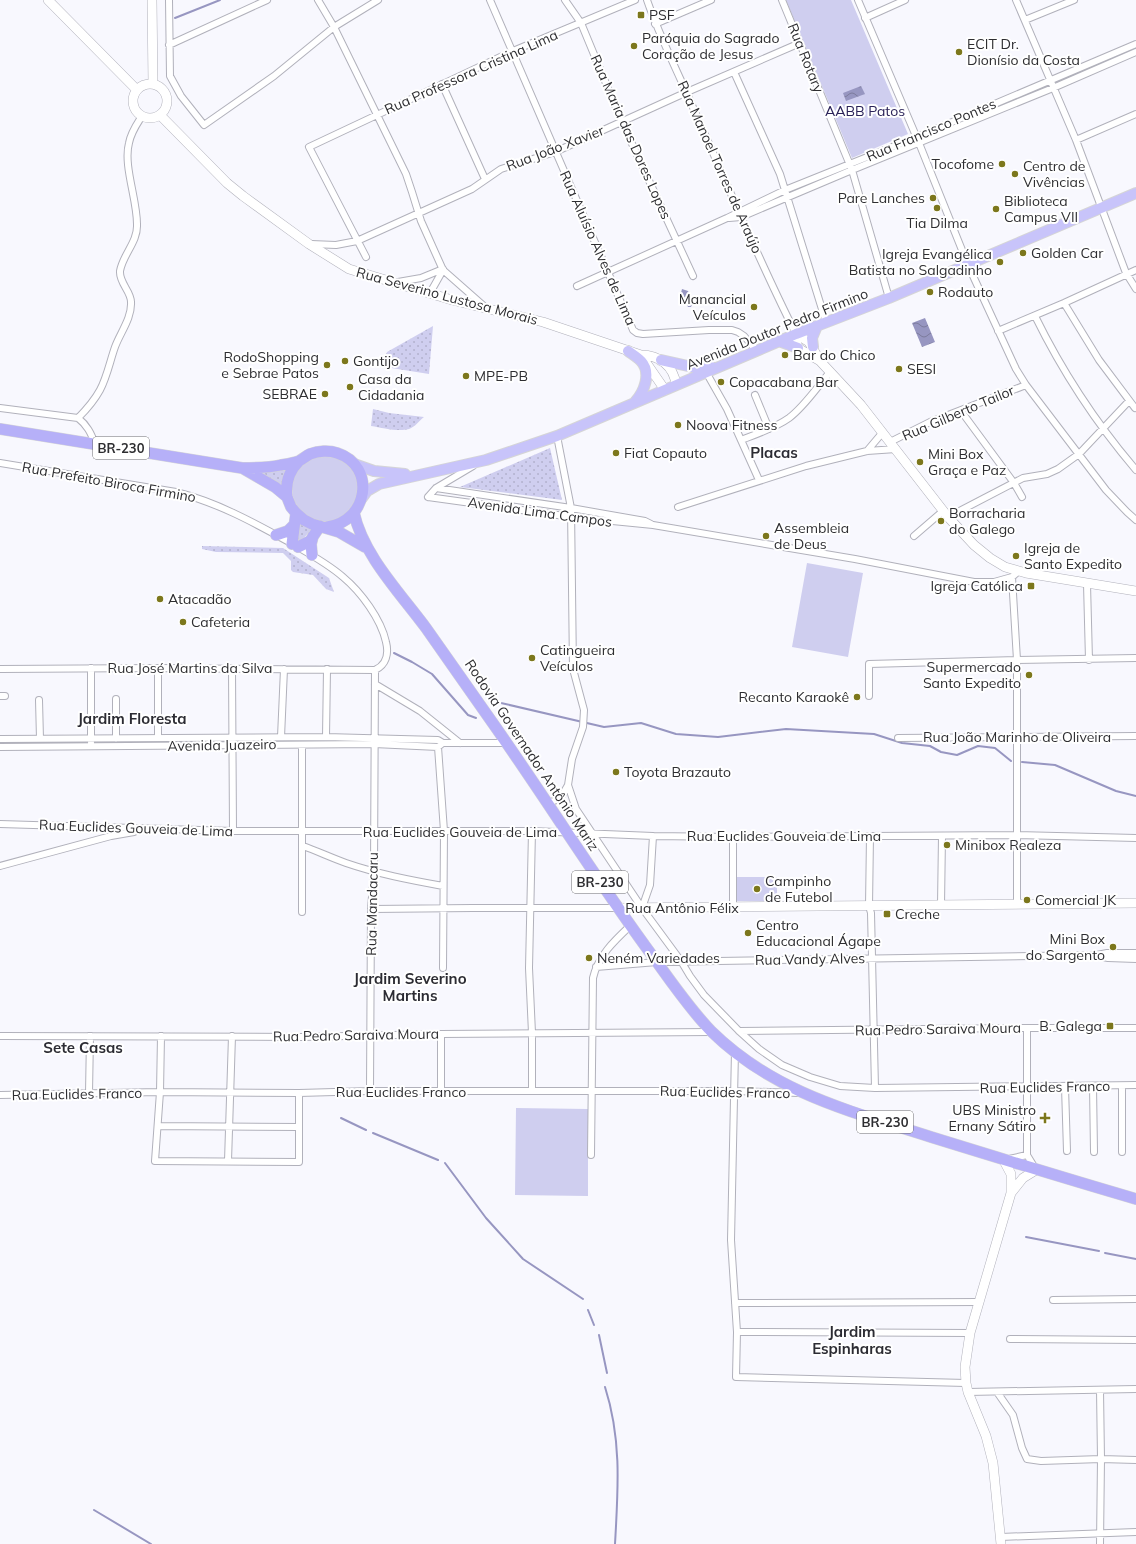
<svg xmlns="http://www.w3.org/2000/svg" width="1136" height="1544" font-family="Mulish,sans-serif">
<defs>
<pattern id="grass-dots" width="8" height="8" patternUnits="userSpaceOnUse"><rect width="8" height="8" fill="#cfceef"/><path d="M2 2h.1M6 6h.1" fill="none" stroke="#b2b1cd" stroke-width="1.8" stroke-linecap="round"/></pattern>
<pattern id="water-waves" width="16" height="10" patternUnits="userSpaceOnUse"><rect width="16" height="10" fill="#9796c1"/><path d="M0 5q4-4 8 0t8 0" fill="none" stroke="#7c7b9d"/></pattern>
</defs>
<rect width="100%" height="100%" fill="#f8f8fe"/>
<!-- grass -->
<path fill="url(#grass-dots)" d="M433 326 429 374 385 367V357L387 352Z
M373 409 389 413 424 417C419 421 415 427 409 429 398 432 383 428 371 426Z
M550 448 562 500 460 487Z
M288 467 283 488 260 473Z
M298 521 313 528 301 541H298L297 538Z
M202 546 283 548 329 578 334 592 326 589 313 575 293 572 291 570V561L283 553 216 552 202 549Z"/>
<!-- green -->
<path fill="#cfceef" d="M786 0H851L908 134 852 158Z
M292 489a33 33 0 1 1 66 0a33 33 0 1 1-66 0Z
M807 563 863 573 848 657 792 647Z
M737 877H777V901H737Z
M516 1108 588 1109V1196L515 1195Z"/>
<!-- water -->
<path fill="url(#water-waves)" d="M861 86 865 94 846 101 843 93Z
M682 289 688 291 693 302 691 307H688L681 293Z
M925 318 935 342 922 347 912 323Z"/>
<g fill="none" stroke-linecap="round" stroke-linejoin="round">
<!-- stream -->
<path stroke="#9796c1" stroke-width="2" d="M175 18 220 0
M394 653 412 662 432 674 468 715 476 718
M501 703 604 727 641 723 676 734 718 737 786 729 874 734 902 743 930 746 941 752 957 755 978 746 995 748 1011 761
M1022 762 1055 765 1116 791 1136 796
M341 1118 366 1130
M373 1133 438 1160
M445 1163 486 1218 523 1259 583 1299
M1026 1237 1099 1251
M1105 1253 1136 1259
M588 1310 594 1325
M599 1335 607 1373
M605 1387C622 1440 618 1490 615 1544
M94 1510 151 1544"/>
<!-- minor casing -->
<g stroke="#b1b1bb" stroke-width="8">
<path id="minor" d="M169 0 170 76 181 96 204 125 274 76 334 27 378 0
M318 0 334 27 406 174 412 192 421 221 443 270 485 307
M490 0 633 330 637 333 643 334 709 330H732L738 332 744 336 757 351
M565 0 581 23 622 122 693 276
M647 0C660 38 679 74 695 112 728 186 759 261 796 334
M782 0 852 170 889 298
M858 0 919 143 968 265 1016 369 1026 385 1106 490 1127 512 1136 520
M1016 0 1076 140 1126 273 1136 289
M865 18 905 0
M1025 20 1074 0
M655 24 711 0
M169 45 267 0
M734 72 780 174 826 322
M442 84 485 179
M1076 140 1136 114
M729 218 741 217 852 170 1053 88 1136 52
M311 244 336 245 357 241 472 189 501 169 555 152 687 92 800 43
M366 257 309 147 513 51 635 0
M398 282 421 278 443 269
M577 286 727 218 785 190 917 137 1136 44
M430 293 443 270
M1064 303 1099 360 1135 408
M1035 316C1062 371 1096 423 1136 470
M998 331 1064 303 1136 270
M706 372 727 409 759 480
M755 395 769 429
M0 408 78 418C87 425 91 433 95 444
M961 411 1014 483 1022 497
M78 418C86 410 94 401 100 390 107 377 110 361 115 347 120 333 132 318 131 302 131 291 119 283 120 271 123 254 138 242 137 224 137 199 123 165 129 143 131 132 137 124 142 116
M557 436 571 508 573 669 584 710 583 727 572 759 568 785 576 809 642 908 681 961 690 976 704 995 739 1031 759 1049 782 1065 810 1077 840 1086 875 1088 1136 1085
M741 440C757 434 775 428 789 418 805 406 817 387 830 372
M890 442 930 422 1026 385
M867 451 883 432
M0 463 176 492C216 502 253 522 289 542 308 553 327 563 343 577 361 592 381 619 386 642 389 654 386 665 375 670L158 668 0 669
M436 488 571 508 645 521 651 524
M428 497 572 517 653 525 855 559 974 582H994L1012 577 1019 571
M428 497 436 488 473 466
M678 507 806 466 867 451 896 449
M948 517 1023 478 1047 474 1058 469 1079 454 1129 401
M914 536 943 511
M1012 577 1017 660V905
M1087 584 1089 660
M232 668 233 831
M375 684 420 711 460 743
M0 696H5
M869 696V664L1017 660 1136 658
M39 700 40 739
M281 737 284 669
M326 737 327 669
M158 738V668
M898 738 1136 736
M0 739 326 737 438 740 443 743H507
M116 739V699
M91 742V668
M302 745V912
M0 747 374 744 438 747 443 743
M438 747 444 831 443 968
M547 803 560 799 568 785
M0 824 233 831H532L653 836 733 837 1017 835 1136 838
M870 836 869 906 871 913 875 1088
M303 846C317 851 332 858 346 863 378 874 410 880 443 886
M0 866 111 836 134 832
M941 905 942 836
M642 908 650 885 653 836
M733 908V837
M371 909 473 908H618
M1098 956 1108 958 1136 959
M596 967 657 962 1097 955 1107 953H1136
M1027 1028V1155L1035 1168
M739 1031 1027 1028H1136
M0 1036 300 1037 441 1034 711 1032
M161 1036 160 1092 155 1161 299 1162V1093
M735 1051 731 1240 737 1332 736 1377 966 1383
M1093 1086 1094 1152
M1065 1087 1067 1151
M370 1091 371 909 374 871 375 670
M441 1091V1034
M532 1091V1033L529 968 532 831
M89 1093 90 1036
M0 1095 160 1092 299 1093 370 1091H734L799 1093
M158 1126 299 1127
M1122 1152V1086
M591 1155 593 978C598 956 614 941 630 926
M1009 1159 1027 1155
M228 1161 232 1036
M1053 1300 1136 1299
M735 1303 979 1302
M737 1332 970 1333
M1010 1339 1136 1340
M1100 1390 1101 1459 1100 1544
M968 1392 1136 1389
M997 1392 1013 1415 1022 1448 1027 1459 1041 1461 1101 1459 1136 1460
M1001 1537 1136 1532"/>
</g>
<!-- secondary casing -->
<g stroke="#b1b1bb" stroke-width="10">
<path id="secondary" d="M48 0 137 90
M152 0 153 84
M133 101a17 17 0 1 1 34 0a17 17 0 1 1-34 0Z
M160 115 227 183 243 196 309 244 349 269 452 300 543 322 641 355C659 355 674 366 676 385
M645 361 665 390
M820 361 809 342 796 334V342L798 348 820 361 861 405 948 517 974 545 990 558 1005 567 1026 573 1136 591
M618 908 1136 903
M1011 1193 1023 1178 1036 1170
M1001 1544 993 1463 986 1436 968 1392 966 1383 965 1367 970 1333 1011 1193V1174L1004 1161"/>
</g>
<!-- primary casing -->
<g stroke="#d5d5d6" stroke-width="12">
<path id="primary" d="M779 341 798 348
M813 347 812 338 817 326
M628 351C632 354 637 357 641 361 652 373 644 392 635 402
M661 360 697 368 712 367
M354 464 374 471 405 474
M362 498 367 491 379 484 486 460 557 436 796 334 889 298 1136 193"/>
</g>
<!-- trunk casing -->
<g stroke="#d5d5d6" stroke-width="12">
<path id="trunk" d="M0 429 242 468C255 468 268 468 281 465 287 464 294 463 299 461 303 459 306 456 310 454 318 451 329 450 337 453 377 466 368 522 327 527
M244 469 275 487 287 497 291 507 296 513 304 520 312 524 339 532 365 547
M287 497C285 482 289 471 299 461
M354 513C363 555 401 594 426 628 448 659 470 691 492 722 547 800 597 881 654 958 672 983 689 1008 711 1031 774 1093 850 1111 931 1137 999 1158 1067 1179 1136 1199
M276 535 288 531 293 526
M292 544 296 513
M298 547 310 541 320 526
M312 555 311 544 313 536"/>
</g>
<!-- minor -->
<use href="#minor" stroke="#fff" stroke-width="6"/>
<!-- secondary -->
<use href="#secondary" stroke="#fff" stroke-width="9"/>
<!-- primary -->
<use href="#primary" stroke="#c8c4fa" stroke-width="10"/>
<!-- trunk -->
<use href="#trunk" stroke="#b6b0f8" stroke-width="11"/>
</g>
<!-- markers -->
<g fill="#7c771c" stroke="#fff" stroke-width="1.5">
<rect x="637" y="11" width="8" height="8" rx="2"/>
<circle cx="634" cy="46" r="4"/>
<circle cx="959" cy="52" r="4"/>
<circle cx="1002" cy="164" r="4"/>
<circle cx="1015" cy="174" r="4"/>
<circle cx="933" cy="198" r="4"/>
<circle cx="937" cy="208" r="4"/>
<circle cx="996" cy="209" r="4"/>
<circle cx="1023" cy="253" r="4"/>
<circle cx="1000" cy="262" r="4"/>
<circle cx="930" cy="292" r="4"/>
<circle cx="754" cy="307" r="4"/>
<circle cx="785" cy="355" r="4"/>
<circle cx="345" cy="361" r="4"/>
<circle cx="327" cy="365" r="4"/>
<circle cx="899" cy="369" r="4"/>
<circle cx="466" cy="376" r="4"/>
<circle cx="721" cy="382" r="4"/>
<circle cx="350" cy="387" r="4"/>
<circle cx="325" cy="394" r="4"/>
<circle cx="678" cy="425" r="4"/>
<circle cx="616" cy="453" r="4"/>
<circle cx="920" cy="462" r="4"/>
<circle cx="941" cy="521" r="4"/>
<circle cx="766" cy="536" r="4"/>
<circle cx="1016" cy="556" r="4"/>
<rect x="1027" y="582" width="8" height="8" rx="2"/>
<circle cx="160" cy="599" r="4"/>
<circle cx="183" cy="622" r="4"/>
<circle cx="532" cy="658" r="4"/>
<circle cx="1029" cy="675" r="4"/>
<circle cx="857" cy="697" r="4"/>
<circle cx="616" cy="772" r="4"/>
<circle cx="947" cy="845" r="4"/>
<circle cx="757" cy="889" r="4"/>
<circle cx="1027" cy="900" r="4"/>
<rect x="883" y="910" width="8" height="8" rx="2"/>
<circle cx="748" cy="933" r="4"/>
<circle cx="1113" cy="947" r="4"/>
<circle cx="589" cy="958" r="4"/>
<rect x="1106" y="1022" width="8" height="8" rx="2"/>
<path d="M1043 1112h4v4h4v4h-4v4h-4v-4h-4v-4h4z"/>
</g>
<g text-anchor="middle" stroke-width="4" stroke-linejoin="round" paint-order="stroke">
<!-- shield labels -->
<g fill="#fff" stroke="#6d6d6f" stroke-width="1">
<rect x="93" y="437" width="56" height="22" rx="3"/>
<rect x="572" y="871" width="56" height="22" rx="3"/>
<rect x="857" y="1111" width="56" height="22" rx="3"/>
</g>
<g font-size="13" font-weight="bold" fill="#2e2e31">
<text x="121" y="453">BR-230</text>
<text x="600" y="887">BR-230</text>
<text x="885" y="1127">BR-230</text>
</g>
<!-- poi labels -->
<g font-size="14" fill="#2e2e31" stroke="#fff" text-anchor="start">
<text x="649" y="20">PSF</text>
<text x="642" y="43">Paróquia do Sagrado<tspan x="642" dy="16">Coração de Jesus</tspan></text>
<text x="967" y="49">ECIT Dr.<tspan x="967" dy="16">Dionísio da Costa</tspan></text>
<text x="994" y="169" text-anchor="end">Tocofome</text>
<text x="1023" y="171">Centro de<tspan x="1023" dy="16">Vivências</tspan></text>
<text x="925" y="203" text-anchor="end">Pare Lanches</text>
<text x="1004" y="206">Biblioteca<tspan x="1004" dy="16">Campus VII</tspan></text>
<text x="937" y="228" text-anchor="middle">Tia Dilma</text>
<text x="1031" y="258">Golden Car</text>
<text x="992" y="259" text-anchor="end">Igreja Evangélica<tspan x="992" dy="16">Batista no Salgadinho</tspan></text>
<text x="938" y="297">Rodauto</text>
<text x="746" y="304" text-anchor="end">Manancial<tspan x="746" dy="16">Veículos</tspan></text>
<text x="793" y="360">Bar do Chico</text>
<text x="319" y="362" text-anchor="end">RodoShopping<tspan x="319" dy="16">e Sebrae Patos</tspan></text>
<text x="353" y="366">Gontijo</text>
<text x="907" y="374">SESI</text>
<text x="474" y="381">MPE-PB</text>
<text x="358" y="384">Casa da<tspan x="358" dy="16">Cidadania</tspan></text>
<text x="729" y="387">Copacabana Bar</text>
<text x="317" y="399" text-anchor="end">SEBRAE</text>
<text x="686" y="430">Noova Fitness</text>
<text x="624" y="458">Fiat Copauto</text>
<text x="928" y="459">Mini Box<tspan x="928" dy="16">Graça e Paz</tspan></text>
<text x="949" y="518">Borracharia<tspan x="949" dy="16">do Galego</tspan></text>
<text x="774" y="533">Assembleia<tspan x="774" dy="16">de Deus</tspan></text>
<text x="1024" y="553">Igreja de<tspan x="1024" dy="16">Santo Expedito</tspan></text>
<text x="1023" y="591" text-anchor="end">Igreja Católica</text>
<text x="168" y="604">Atacadão</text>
<text x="191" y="627">Cafeteria</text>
<text x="540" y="655">Catingueira<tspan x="540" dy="16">Veículos</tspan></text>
<text x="1021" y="672" text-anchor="end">Supermercado<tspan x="1021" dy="16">Santo Expedito</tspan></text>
<text x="849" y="702" text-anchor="end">Recanto Karaokê</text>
<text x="624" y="777">Toyota Brazauto</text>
<text x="955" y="850">Minibox Realeza</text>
<text x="765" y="886">Campinho<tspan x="765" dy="16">de Futebol</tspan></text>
<text x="1035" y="905">Comercial JK</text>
<text x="895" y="919">Creche</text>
<text x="756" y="930">Centro<tspan x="756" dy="16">Educacional Ágape</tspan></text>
<text x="1105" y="944" text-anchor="end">Mini Box<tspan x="1105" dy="16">do Sargento</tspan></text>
<text x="597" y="963">Neném Variedades</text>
<text x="1102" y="1031" text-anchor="end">B. Galega</text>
<text x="1036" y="1115" text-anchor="end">UBS Ministro<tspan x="1036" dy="16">Ernany Sátiro</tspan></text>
</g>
<!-- street labels -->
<g font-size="14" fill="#2e2e31" stroke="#fff">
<text transform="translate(806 58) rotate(68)" y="5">Rua Rotary</text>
<text transform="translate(471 72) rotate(-24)" y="5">Rua Professora Cristina Lima</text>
<text transform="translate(931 130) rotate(-23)" y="5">Rua Francisco Pontes</text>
<text transform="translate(631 137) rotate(66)" y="5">Rua Maria das Dores Lopes</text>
<text transform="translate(555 148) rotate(-21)" y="5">Rua João Xavier</text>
<text transform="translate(720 167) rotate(66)" y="5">Rua Manoel Torres de Araújo</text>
<text transform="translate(598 248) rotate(66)" y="5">Rua Aluísio Alves de Lima</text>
<text transform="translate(447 296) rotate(15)" y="5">Rua Severino Lustosa Morais</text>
<text transform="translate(777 329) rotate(-22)" y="5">Avenida Doutor Pedro Firmino</text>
<text transform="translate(958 413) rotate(-23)" y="5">Rua Gilberto Tailor</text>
<text transform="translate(109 482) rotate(10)" y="5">Rua Prefeito Biroca Firmino</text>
<text transform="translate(540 512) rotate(8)" y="5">Avenida Lima Campos</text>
<text x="190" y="673">Rua José Martins da Silva</text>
<text x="1017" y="742">Rua João Marinho de Oliveira</text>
<text transform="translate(222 745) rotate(-1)" y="5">Avenida Juazeiro</text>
<text transform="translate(532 755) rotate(56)" y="5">Rodovia Governador Antônio Mariz</text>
<text transform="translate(136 828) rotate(2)" y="5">Rua Euclides Gouveia de Lima</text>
<text x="460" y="837">Rua Euclides Gouveia de Lima</text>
<text x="784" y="841">Rua Euclides Gouveia de Lima</text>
<text transform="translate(372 904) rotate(-89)" y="5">Rua Mandacaru</text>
<text x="682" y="913">Rua Antônio Félix</text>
<text transform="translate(810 959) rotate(-1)" y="5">Rua Vandy Alves</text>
<text transform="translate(938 1029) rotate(-1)" y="5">Rua Pedro Saraiva Moura</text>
<text transform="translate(356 1035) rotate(-1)" y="5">Rua Pedro Saraiva Moura</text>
<text transform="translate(1045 1087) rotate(-1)" y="5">Rua Euclides Franco</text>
<text x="401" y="1097">Rua Euclides Franco</text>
<text transform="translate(725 1092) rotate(1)" y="5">Rua Euclides Franco</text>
<text transform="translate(77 1094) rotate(-1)" y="5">Rua Euclides Franco</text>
</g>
<!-- park labels -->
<g font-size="14" fill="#2a2258" stroke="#fff">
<text x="865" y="116">AABB Patos</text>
</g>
<!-- neighbourhood labels -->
<g font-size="15" font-weight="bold" fill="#2c2c33" stroke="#fff">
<text x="774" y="458">Placas</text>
<text x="132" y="724">Jardim Floresta</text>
<text x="410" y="984">Jardim Severino<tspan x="410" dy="17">Martins</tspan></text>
<text x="83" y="1053">Sete Casas</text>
<text x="852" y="1337">Jardim<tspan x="852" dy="17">Espinharas</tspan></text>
</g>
</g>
</svg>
